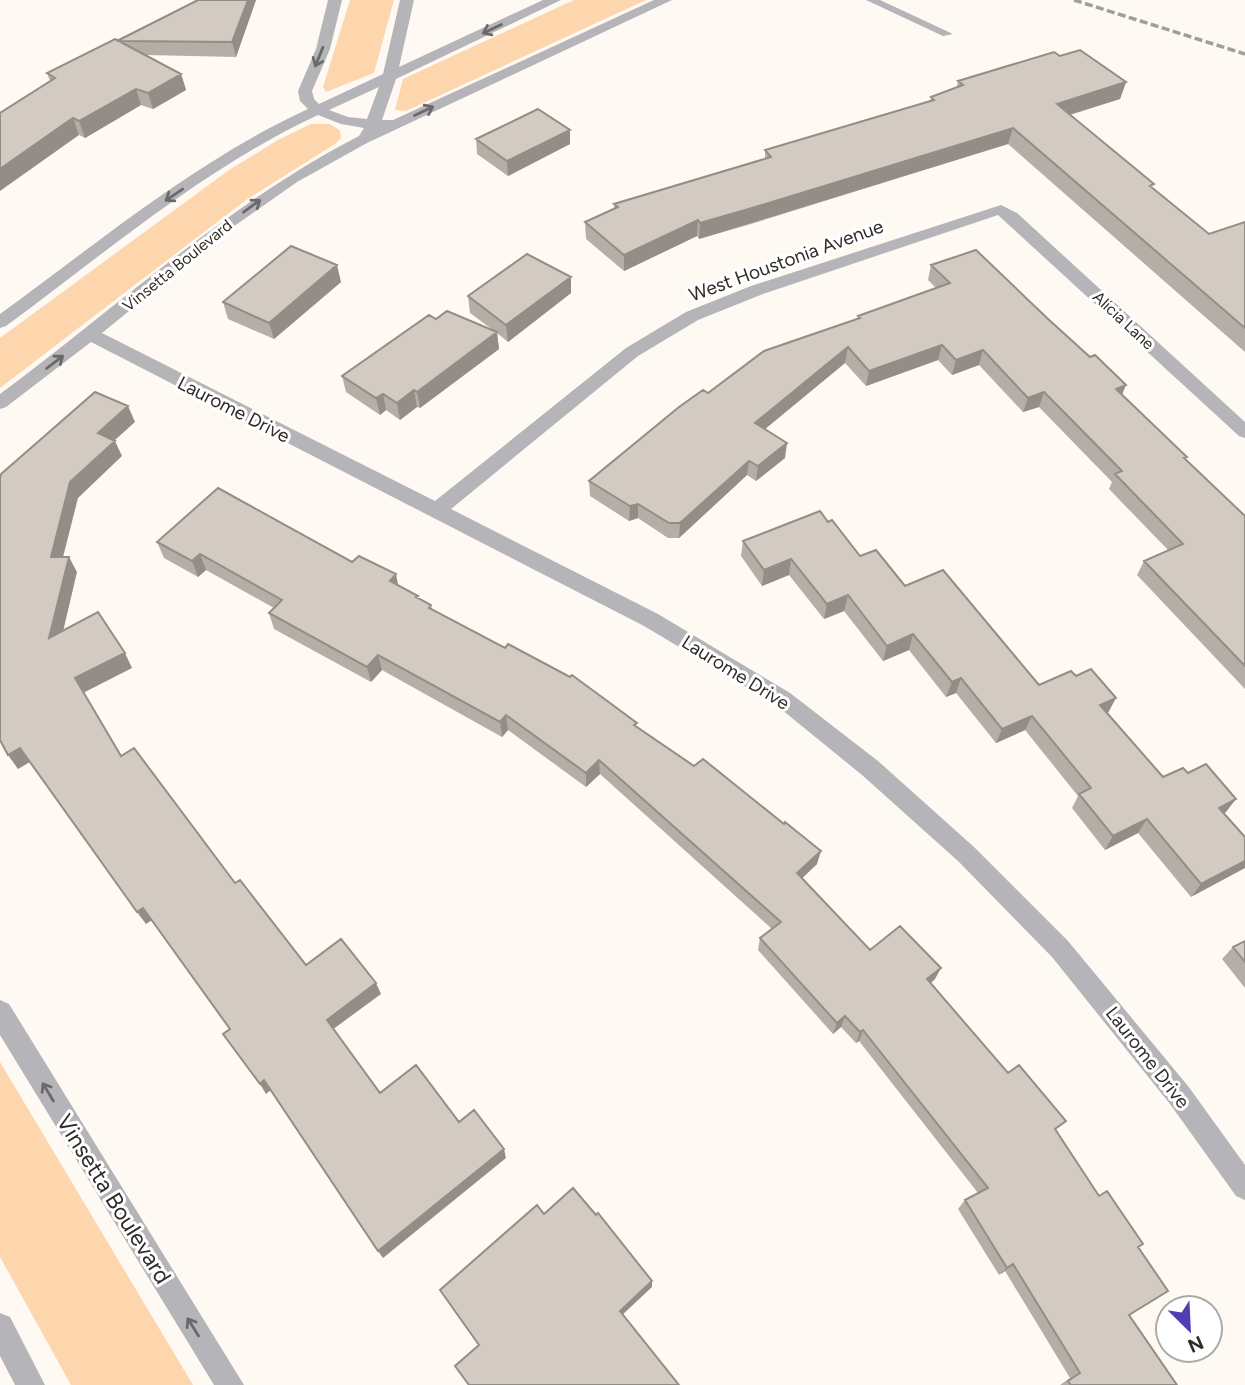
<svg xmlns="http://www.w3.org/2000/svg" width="1245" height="1385" font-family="Figtree,sans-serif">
<rect width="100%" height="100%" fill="#fef9f3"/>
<!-- green -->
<path fill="#fed6ae" d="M350 0H394L374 73 326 92 323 87Z
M574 0H646L406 111 395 110 403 79Z
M311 124H329L340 130 341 138 335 144 246 200 0 388V338L229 170 278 140Z
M0 1062 193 1385H71L0 1257Z"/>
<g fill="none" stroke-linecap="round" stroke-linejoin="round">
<!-- service -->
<path fill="#b4b4b9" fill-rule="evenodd" d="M866 0H880L953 34 943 36Z"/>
<!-- minor -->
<path fill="#b4b4b9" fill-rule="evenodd" d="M328 0H342L330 49 312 91 314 99 319 104 383 74 400 0H414L399 67 543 0H561L396 79 382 120H393L654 0H672L367 143 297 182 230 229 102 333 435 501 626 348 686 312 751 286 1001 205 1017 213 1245 422V438L1239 436 998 215 763 294 698 320 638 356 451 509 658 614 790 693 878 761 974 847 1068 941 1188 1086 1245 1165V1200L1236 1196 1170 1104 1052 957 958 861 862 775 776 705 644 626 91 342 6 407 0 409V394C119 306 227 204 359 136L364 128 341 124 318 115C206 167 105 253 6 326L0 328V314C99 242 197 160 308 109L300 101 298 91 316 49ZM379 87 367 119 348 117 329 110Z
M0 1000 9 1004 244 1385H214L0 1035Z
M0 1313 10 1317 45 1385H15L0 1356Z"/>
<!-- rail -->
<path stroke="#a19d98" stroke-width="3.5" stroke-dasharray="8 3.5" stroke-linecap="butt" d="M1074 0 1245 54"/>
</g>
<!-- wall -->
<path fill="#b5aea6" d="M198 0H256L236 57 146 55 181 74 186 90 153 109 141 105 85 138 79 135 50 81 47 73 117 40Z
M1060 56 1126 82 1120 99 1070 115 1153 188 1209 234 1245 222V352L1008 144 751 224 699 239 697 236 624 271 586 239 585 222 614 209V204L765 159V150L930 102 931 97 957 87 958 81Z
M476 139 570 144 508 176 477 154Z
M931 265 1122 395 1187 457 1185 460 1245 516V689L1137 575 1144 561 1168 550 1109 489 1112 482 1039 407 1023 412 979 365 952 375 938 360 866 386 845 363 765 429 785 458 756 481 747 475 679 538H668L638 518 629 521 590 496 589 481 708 393 857 319 858 316 936 288 928 280Z
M571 277V293L508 342 497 333 499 349 420 408 417 407 400 420 386 410 380 415 346 392 342 376 436 319 493 330 470 313 468 296Z
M341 282 274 339 228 319 223 302Z
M828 522 860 556 905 586 1039 685 1107 713 1163 777 1226 812 1224 813 1245 837 1191 897 1138 833 1105 850 1072 808 1078 796 1025 730 996 743 956 693 946 697 909 650 883 661 844 611 824 619 789 575 762 586 741 556 743 541Z
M157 542 352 562 398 585 419 599 431 605 432 610 637 727 817 864 802 878 870 950 935 979 931 983 1056 1131 1099 1196 1143 1244 1138 1247 1129 1315 1177 1385H1060L1070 1378 1005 1271 999 1275 958 1209 965 1200 978 1193 859 1041 856 1043 841 1027 833 1034 758 950 760 938 772 929 600 774 586 787 508 730 502 737 382 670 371 682 274 629 269 613 274 608 206 570 198 577 164 558Z
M1245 941V988L1222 959 1233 947Z"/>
<!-- shaded-wall -->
<path fill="#948d87" d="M248 0H256L236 57 232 42Z
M181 74 186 90 153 109 148 93Z
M1126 82 1120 99 1052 120 1057 104Z
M136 89 141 105 85 138 79 121Z
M73 118 79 135 0 191V169Z
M1013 128 1008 144 699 239 700 223Z
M570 130V144L508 176 507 161Z
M698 220 697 236 624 271V255Z
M337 265 341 282 274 339 269 323Z
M571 277V293L508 342 506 325Z
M497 332 499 349 420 408 417 392Z
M942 345 938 360 866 386 869 371Z
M848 347 845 363 754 438 755 423Z
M983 350 979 365 952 375 956 360Z
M1126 385 1120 400 1116 389Z
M414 390 417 407 400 420 397 403Z
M1044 392 1039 407 1023 412 1028 398Z
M383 394 386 410 380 415 376 398Z
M128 406 135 422 105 449 98 433Z
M115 441 122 456 78 498 59 573 51 557 70 482Z
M787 443 785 458 756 481 758 466Z
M749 461 747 475 679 538 680 523Z
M638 504V518L629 521 630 506Z
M200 554 206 570 198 577 192 561Z
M69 557 77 572 58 653 49 638Z
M791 559 789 575 762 586 764 570Z
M396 574 399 590 390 581Z
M848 595 844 611 824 619 827 604Z
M913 634 909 650 883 661 887 646Z
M125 653 132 668 83 693 75 678Z
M378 655 382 670 371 682 367 667Z
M961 678 956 693 946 697 952 682Z
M1116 698 1108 713 1100 705Z
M506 715 508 730 502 737 500 722Z
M1032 716 1025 730 996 743 1002 729Z
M20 748 30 762 18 769 8 755Z
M599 760 600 774 586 787V773Z
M1236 799 1226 812 1209 821 1219 808Z
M1147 819 1138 833 1105 850 1113 836Z
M821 851 817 864 794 886 797 873Z
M1245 861V868L1191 897 1201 884Z
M143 908 152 920 146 924 137 912Z
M941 968 935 979 922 990 927 979Z
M376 983 381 994 332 1030 327 1020Z
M845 1016 841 1027 833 1034 837 1023Z
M863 1030 859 1041 856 1043 860 1032Z
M264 1080 271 1090 266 1094 260 1084Z
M504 1149 506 1158 383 1258 378 1251Z
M1013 1264 1005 1271 999 1275 1007 1268Z
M652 1281V1287L620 1317V1311Z"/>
<!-- building -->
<path fill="#d3cac1" stroke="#948d87" stroke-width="2" d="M198 0H248L232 42 117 41Z
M115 39 181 74 148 93 136 89 79 121 73 118 0 169V113L55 78 47 73Z
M1080 50 1126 82 1057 104 1154 184 1150 186 1209 234 1245 222V328L1013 128 752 208 700 223 698 220 624 255 585 222 618 207 614 204 771 157 765 150 934 100 931 97 963 85 958 81 1054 52 1060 56Z
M538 109 570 130 507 161 476 139Z
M291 246 337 265 269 323 223 302Z
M976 250 1047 318 1090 357 1095 355 1126 385 1116 389 1187 457 1184 458 1245 516V666L1144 561 1183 544 1115 474 1122 471 1044 392 1028 398 983 350 956 360 942 345 869 371 848 347 755 423 787 443 758 466 749 461 680 523H669L638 504 630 506 589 481 679 407 703 390 708 393 764 351 860 318 858 316 950 283 931 265Z
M527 254 571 277 506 325 468 296Z
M447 311 497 332 417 392 414 390 397 403 383 394 376 398 342 376 429 315 436 319Z
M95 392 128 406 98 433 115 441 70 482 51 557H69L49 638 98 612 125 653 75 678 121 756 134 748 235 883 240 880 306 965 341 939 376 983 327 1020 380 1093 416 1065 459 1122 474 1110 504 1149 378 1251 264 1080 260 1084 223 1034 230 1029 143 908 137 912 20 748 8 755 0 740V478L1 474Z
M218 488 352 562 359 556 396 574 390 581 418 596 416 597 431 605 429 608 505 648 508 644 570 677 572 675 637 723 634 725 694 766 703 759 784 824 785 822 821 851 797 873 870 950 900 926 941 968 927 979 1008 1073 1019 1065 1066 1121 1055 1129 1099 1196 1107 1191 1143 1244 1138 1247 1168 1291 1129 1315 1177 1385H1071L1068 1381 1080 1373 1013 1264 1007 1268 965 1200 988 1188 863 1030 860 1032 845 1016 837 1023 760 938 781 922 599 760 586 773 506 715 500 722 378 655 367 667 269 613 282 600 200 554 192 561 157 542Z
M820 511 828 522 832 520 860 556 876 550 905 586 943 570 1039 685 1071 671 1076 676 1091 669 1116 698 1100 705 1163 777 1183 768 1188 773 1206 764 1236 799 1219 808 1245 837V861L1201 884 1147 819 1113 836 1079 794 1091 788 1032 716 1002 729 961 678 952 682 913 634 887 646 848 595 827 604 791 559 764 570 743 541Z
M1245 941V962L1233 947Z
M573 1188 596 1215 598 1213 652 1281 620 1311 679 1385H469L455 1366 479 1345 440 1290 537 1205 544 1214Z"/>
<!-- one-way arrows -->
<defs><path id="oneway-shaft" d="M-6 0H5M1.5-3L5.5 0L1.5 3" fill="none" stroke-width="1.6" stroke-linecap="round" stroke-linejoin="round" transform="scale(1.75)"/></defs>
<g stroke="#6b696a">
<use href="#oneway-shaft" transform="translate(492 29) rotate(155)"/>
<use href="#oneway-shaft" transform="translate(319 57) rotate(112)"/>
<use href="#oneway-shaft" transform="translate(424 111) rotate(-25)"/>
<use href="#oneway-shaft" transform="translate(174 195) rotate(146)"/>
<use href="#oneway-shaft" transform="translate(252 206) rotate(-36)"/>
<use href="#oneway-shaft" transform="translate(55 362) rotate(-37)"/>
<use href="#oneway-shaft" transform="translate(48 1092) rotate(-121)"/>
<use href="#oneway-shaft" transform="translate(193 1327) rotate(-122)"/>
</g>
<g text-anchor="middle" stroke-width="6" stroke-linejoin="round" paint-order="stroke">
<!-- far-street labels -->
<g font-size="16" fill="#302c29" stroke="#fff">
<text transform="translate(177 265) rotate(-39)" y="6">Vinsetta Boulevard</text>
<text transform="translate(1124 320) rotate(43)" y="6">Alicia Lane</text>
</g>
<!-- street labels -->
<g font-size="19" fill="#302c29" stroke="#fff">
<text transform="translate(786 260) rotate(-20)" y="7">West Houstonia Avenue</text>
<text transform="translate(234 409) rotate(27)" y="7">Laurome Drive</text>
<text transform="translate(736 672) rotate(32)" y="7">Laurome Drive</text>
<text transform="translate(1148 1057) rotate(52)" y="7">Laurome Drive</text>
</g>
<!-- near-street labels -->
<g font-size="23" fill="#302c29" stroke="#fff">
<text transform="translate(114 1199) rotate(58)" y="8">Vinsetta Boulevard</text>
</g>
</g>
<!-- north arrow -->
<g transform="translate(1189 1329) rotate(156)"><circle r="33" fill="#ffffff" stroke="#acaba9" stroke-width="2"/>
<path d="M0-5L12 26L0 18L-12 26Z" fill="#533db5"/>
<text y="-10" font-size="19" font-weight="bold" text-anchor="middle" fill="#302c29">N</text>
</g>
</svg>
